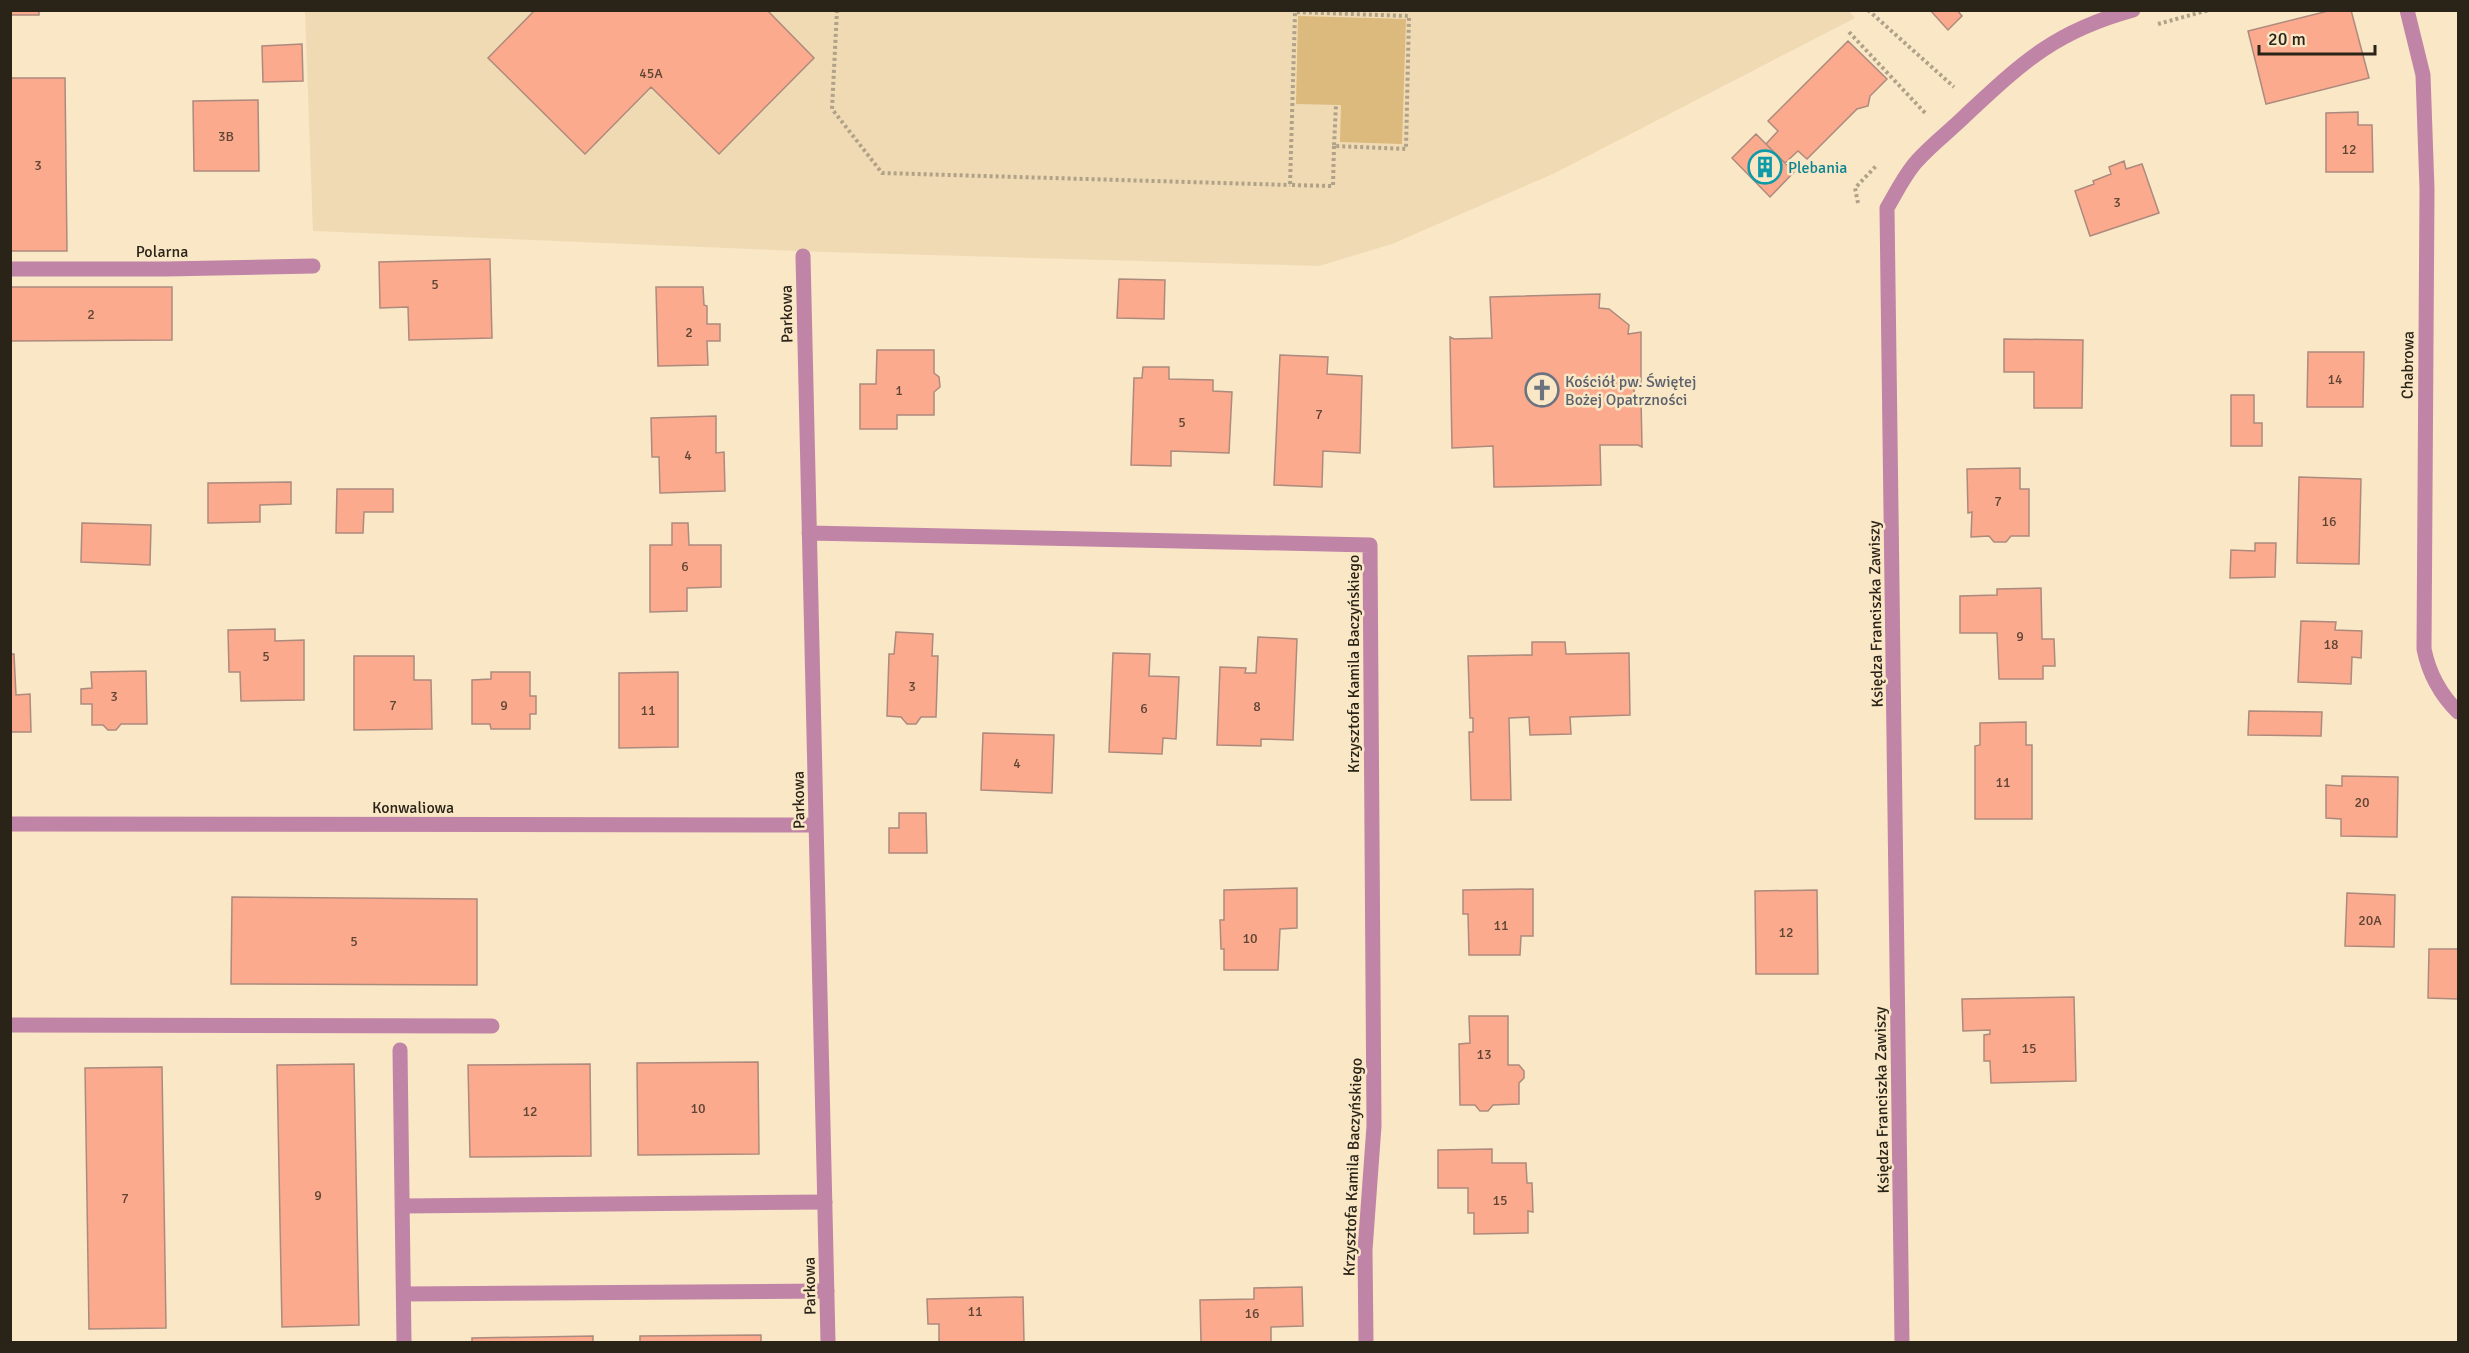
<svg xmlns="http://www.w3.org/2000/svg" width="2469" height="1353" font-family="Signika,sans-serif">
<rect width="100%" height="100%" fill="#f9e7c6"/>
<!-- built -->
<path fill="#f0dab3" d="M1848 10 1855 18 1555 173 1392 244 1319 266 825 252 313 231 305 11Z"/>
<!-- green -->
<path fill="#dcb97c" d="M1298 16 1406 19 1402 144 1340 142 1341 105 1296 104Z"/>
<!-- building -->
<path fill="#fbaa8d" stroke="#ad8a7e" stroke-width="1.5" d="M10 10H39V15H10Z
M535 10H767L814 58 719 154 651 87 585 154 488 58Z
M1930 10H1957L1962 16 1948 30Z
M2332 10H2351L2369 78 2266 104 2248 31Z
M1848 41 1887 79 1870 96 1868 106 1857 109 1807 159 1798 151 1785 163 1766 144 1778 131 1768 121Z
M302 44 303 81 263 82 262 46Z
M10 78H65L67 251H10Z
M258 100 259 171H194L193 101Z
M2358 112V125H2372L2373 172H2326V113Z
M1756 134 1794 172 1770 197 1732 158Z
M2124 161 2126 169 2142 164 2159 213 2090 236 2075 191 2094 184 2093 181 2111 174 2109 167Z
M490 259 492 338 409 340 408 307 380 308 379 262Z
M1119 279 1165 280 1164 319 1117 318Z
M10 287H172V340L10 341Z
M656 287H703L704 305 707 306V324H720V341H707L708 365 658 366Z
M1600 294 1599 308 1609 309 1629 325 1628 334 1641 332V382H1634V399H1641L1642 447 1638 445H1600L1601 485 1494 487 1493 446 1452 448 1450 337 1454 339 1492 338 1490 297Z
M2004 339 2083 340 2082 408H2034V372H2004Z
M877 350H934V373L939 377 940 387 934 392V415H897V429H860V384H876Z
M2308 352H2364L2363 407H2307Z
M1280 355 1328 357 1327 374 1362 376 1360 453 1323 451 1322 487 1274 485Z
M1143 367H1169V379L1213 380V391L1232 392 1229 453 1171 451V466L1131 465 1134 378H1142Z
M2231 395H2254V423H2262V446H2231Z
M716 416V453L724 452 725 491 660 493 659 457H652L651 418Z
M2020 468V489H2029V536H2011L2006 542H1994L1989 536 1971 537 1972 512 1968 513 1967 469Z
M2299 477 2361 479 2359 564 2297 563Z
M291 482V504L260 505V522L208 523V483Z
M337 489H393V512H364L363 533H336Z
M82 523 151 525 150 565 81 562Z
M672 523H688L689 545H721V587L687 588V611L650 612V545H672Z
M2255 543H2276L2275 577 2230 578 2231 550 2255 551Z
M2041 588 2042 639H2054L2055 666H2043V679H1999L1997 633H1960V596L1997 595V589Z
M2301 621 2336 622 2335 630 2362 631 2361 658 2352 657 2351 684 2298 682Z
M275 629V641L304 640V700L241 701 240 672H229L228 630Z
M896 632 933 634 932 656H938L936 717H921L916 724H907L901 717 887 716 889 654H894Z
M1258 637 1297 639 1293 740 1261 739V746L1217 745 1220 667 1246 668 1245 673H1256Z
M1532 642H1565L1566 654 1629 653 1630 715 1570 717 1571 734 1530 735 1529 717 1509 718 1511 800H1471L1469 732H1473V718H1470L1468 656 1532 655Z
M1113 653 1150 654 1149 676 1179 677 1176 739 1163 738 1162 754 1109 752Z
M10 654H14L16 695 30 694 31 732H10Z
M354 656H414V680H431L432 729 354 730Z
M146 671 147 724H121L116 730H108L103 725H92V704H81V689L92 688 91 672Z
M491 672H530V696H536V714H530V729H491L490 724H472V680L491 679Z
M678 672V747L619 748V673Z
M2249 711 2322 712 2321 736 2248 735Z
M2026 722V745H2032V819H1975V746L1980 745V723Z
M983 733 1054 735 1052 793 981 790Z
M2342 776 2398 777 2397 837 2341 836V819L2326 818V785L2342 786Z
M899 813H926L927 853H889V828H899Z
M1297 888V928L1280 929 1278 970H1224V949H1221L1220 920H1224V890Z
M1533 889V936H1521L1520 955H1469L1468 914H1463V890Z
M1817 890 1818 974H1756L1755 891Z
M2347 893 2395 895 2394 947 2345 946Z
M232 897 477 899V985L231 984Z
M2429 949H2458V999L2428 998Z
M2074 997 2076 1081 1991 1083 1990 1061H1984V1035L1990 1034V1030L1963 1031 1962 999Z
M1469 1016H1508V1065H1519L1524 1071V1078L1519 1083V1104L1493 1105 1488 1111H1480L1475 1105H1460L1459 1044 1470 1043Z
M758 1062 759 1154 638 1155 637 1063Z
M354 1064 359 1325 282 1327 277 1065Z
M590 1064 591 1156 470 1157 468 1065Z
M162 1067 166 1328 89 1329 85 1068Z
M1492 1149V1163H1526L1527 1183H1532L1533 1212 1528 1211V1233L1474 1234V1213H1468V1188H1438V1150Z
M1302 1287 1303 1326 1271 1327V1342H1276H1201L1200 1300 1254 1299V1288Z
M1023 1297 1024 1342H939V1324H928L927 1299Z
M761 1335V1342H640V1336Z
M593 1336V1342H472V1338Z"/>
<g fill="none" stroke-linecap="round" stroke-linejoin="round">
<!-- path -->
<path stroke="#b0a288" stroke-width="4" stroke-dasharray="3 3" stroke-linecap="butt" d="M837 10 832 109 882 173 1290 185
M1868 10 1954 87
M2158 24 2209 10
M1849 32 1926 114
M1334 146 1333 186 1290 185 1295 12 1409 16 1406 149 1334 146 1336 105
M1858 203 1855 188 1877 165"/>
<!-- service -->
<path stroke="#c084a6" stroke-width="15" d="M10 1025 492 1026
M400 1050 404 1342
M402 1206 825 1202
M404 1294 827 1291"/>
<!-- minor -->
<path stroke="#c084a6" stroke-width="15" d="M2407 10 2423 75 2427 189 2424 649C2429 674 2440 694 2458 712
M803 256 828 1342
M10 269H165L313 266
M809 533 1370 545 1374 1126 1365 1250 1366 1342
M10 824 816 825
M1902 1342 1887 208C1896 193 1905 174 1917 161 1932 144 1951 130 1967 114 2024 61 2056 31 2133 10"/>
</g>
<!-- icons -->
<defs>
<g id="building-ring" transform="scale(1.725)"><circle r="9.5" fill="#f9e7c6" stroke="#0f9aa8" stroke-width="1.5"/><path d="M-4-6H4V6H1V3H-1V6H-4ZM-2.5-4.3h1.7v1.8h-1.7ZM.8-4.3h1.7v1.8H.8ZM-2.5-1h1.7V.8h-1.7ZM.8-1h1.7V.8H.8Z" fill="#0f9aa8"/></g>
<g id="church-ring" transform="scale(1.725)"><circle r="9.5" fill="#f9e7c6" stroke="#6b7280" stroke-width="1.5"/><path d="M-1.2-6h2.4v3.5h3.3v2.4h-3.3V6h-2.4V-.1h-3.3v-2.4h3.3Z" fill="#6b7280"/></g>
</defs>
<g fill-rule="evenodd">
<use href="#building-ring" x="1765" y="167"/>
<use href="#church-ring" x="1542" y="390"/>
</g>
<g text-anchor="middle" stroke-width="5" stroke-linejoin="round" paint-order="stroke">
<!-- number labels -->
<g font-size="14" fill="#5e4534">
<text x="651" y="78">45A</text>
<text x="226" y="141">3B</text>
<text x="2349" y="154">12</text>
<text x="38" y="170">3</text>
<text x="2117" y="207">3</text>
<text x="435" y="289">5</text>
<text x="91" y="319">2</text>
<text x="689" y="337">2</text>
<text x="2335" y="384">14</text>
<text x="899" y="395">1</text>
<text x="1319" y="419">7</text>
<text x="1182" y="427">5</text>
<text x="688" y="460">4</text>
<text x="1998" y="506">7</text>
<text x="2329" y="526">16</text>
<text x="685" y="571">6</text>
<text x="2020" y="641">9</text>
<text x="2331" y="649">18</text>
<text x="266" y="661">5</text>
<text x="912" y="691">3</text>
<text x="114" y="701">3</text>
<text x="393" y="710">7</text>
<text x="504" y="710">9</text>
<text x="1257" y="711">8</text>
<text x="1144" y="713">6</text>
<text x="648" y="715">11</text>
<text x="1017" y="768">4</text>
<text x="2003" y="787">11</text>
<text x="2362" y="807">20</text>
<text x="2370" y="925">20A</text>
<text x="1501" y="930">11</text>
<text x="1786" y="937">12</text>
<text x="1250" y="943">10</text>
<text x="354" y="946">5</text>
<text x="2029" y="1053">15</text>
<text x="1484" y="1059">13</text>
<text x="698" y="1113">10</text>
<text x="530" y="1116">12</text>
<text x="318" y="1200">9</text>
<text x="125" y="1203">7</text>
<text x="1500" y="1205">15</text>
<text x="975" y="1316">11</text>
<text x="1252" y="1318">16</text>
</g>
<!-- culture labels -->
<g font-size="16" fill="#0d838f" stroke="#f9e7c6" text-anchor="start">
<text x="1788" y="173">Plebania</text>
</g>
<!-- street labels -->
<g font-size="16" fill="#2a2317" stroke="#f9e7c6">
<text x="162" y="257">Polarna</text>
<text transform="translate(786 314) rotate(-91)" y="6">Parkowa</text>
<text transform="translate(2407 365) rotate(-89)" y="6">Chabrowa</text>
<text transform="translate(1875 614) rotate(-91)" y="6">Księdza Franciszka Zawiszy</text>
<text transform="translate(1353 664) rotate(-90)" y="6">Krzysztofa Kamila Baczyńskiego</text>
<text transform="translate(798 800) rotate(-91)" y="6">Parkowa</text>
<text x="413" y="813">Konwaliowa</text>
<text transform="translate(1881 1100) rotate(-91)" y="6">Księdza Franciszka Zawiszy</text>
<text transform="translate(1352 1167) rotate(-88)" y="6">Krzysztofa Kamila Baczyńskiego</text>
<text transform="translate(809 1286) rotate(-91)" y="6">Parkowa</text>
</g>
<!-- worship labels -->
<g font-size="16" fill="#5b616d" stroke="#f9e7c6" text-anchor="start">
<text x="1565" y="387">Kościół pw. Świętej<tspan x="1565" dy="18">Bożej Opatrzności</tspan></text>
</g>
</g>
<!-- border -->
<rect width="2469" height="1353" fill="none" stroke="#2a2317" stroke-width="24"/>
<!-- scale -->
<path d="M2259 45v9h116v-9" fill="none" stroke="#2a2317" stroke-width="3"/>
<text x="2268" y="45" font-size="18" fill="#2a2317" stroke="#f9e7c6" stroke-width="4.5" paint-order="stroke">20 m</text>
</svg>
